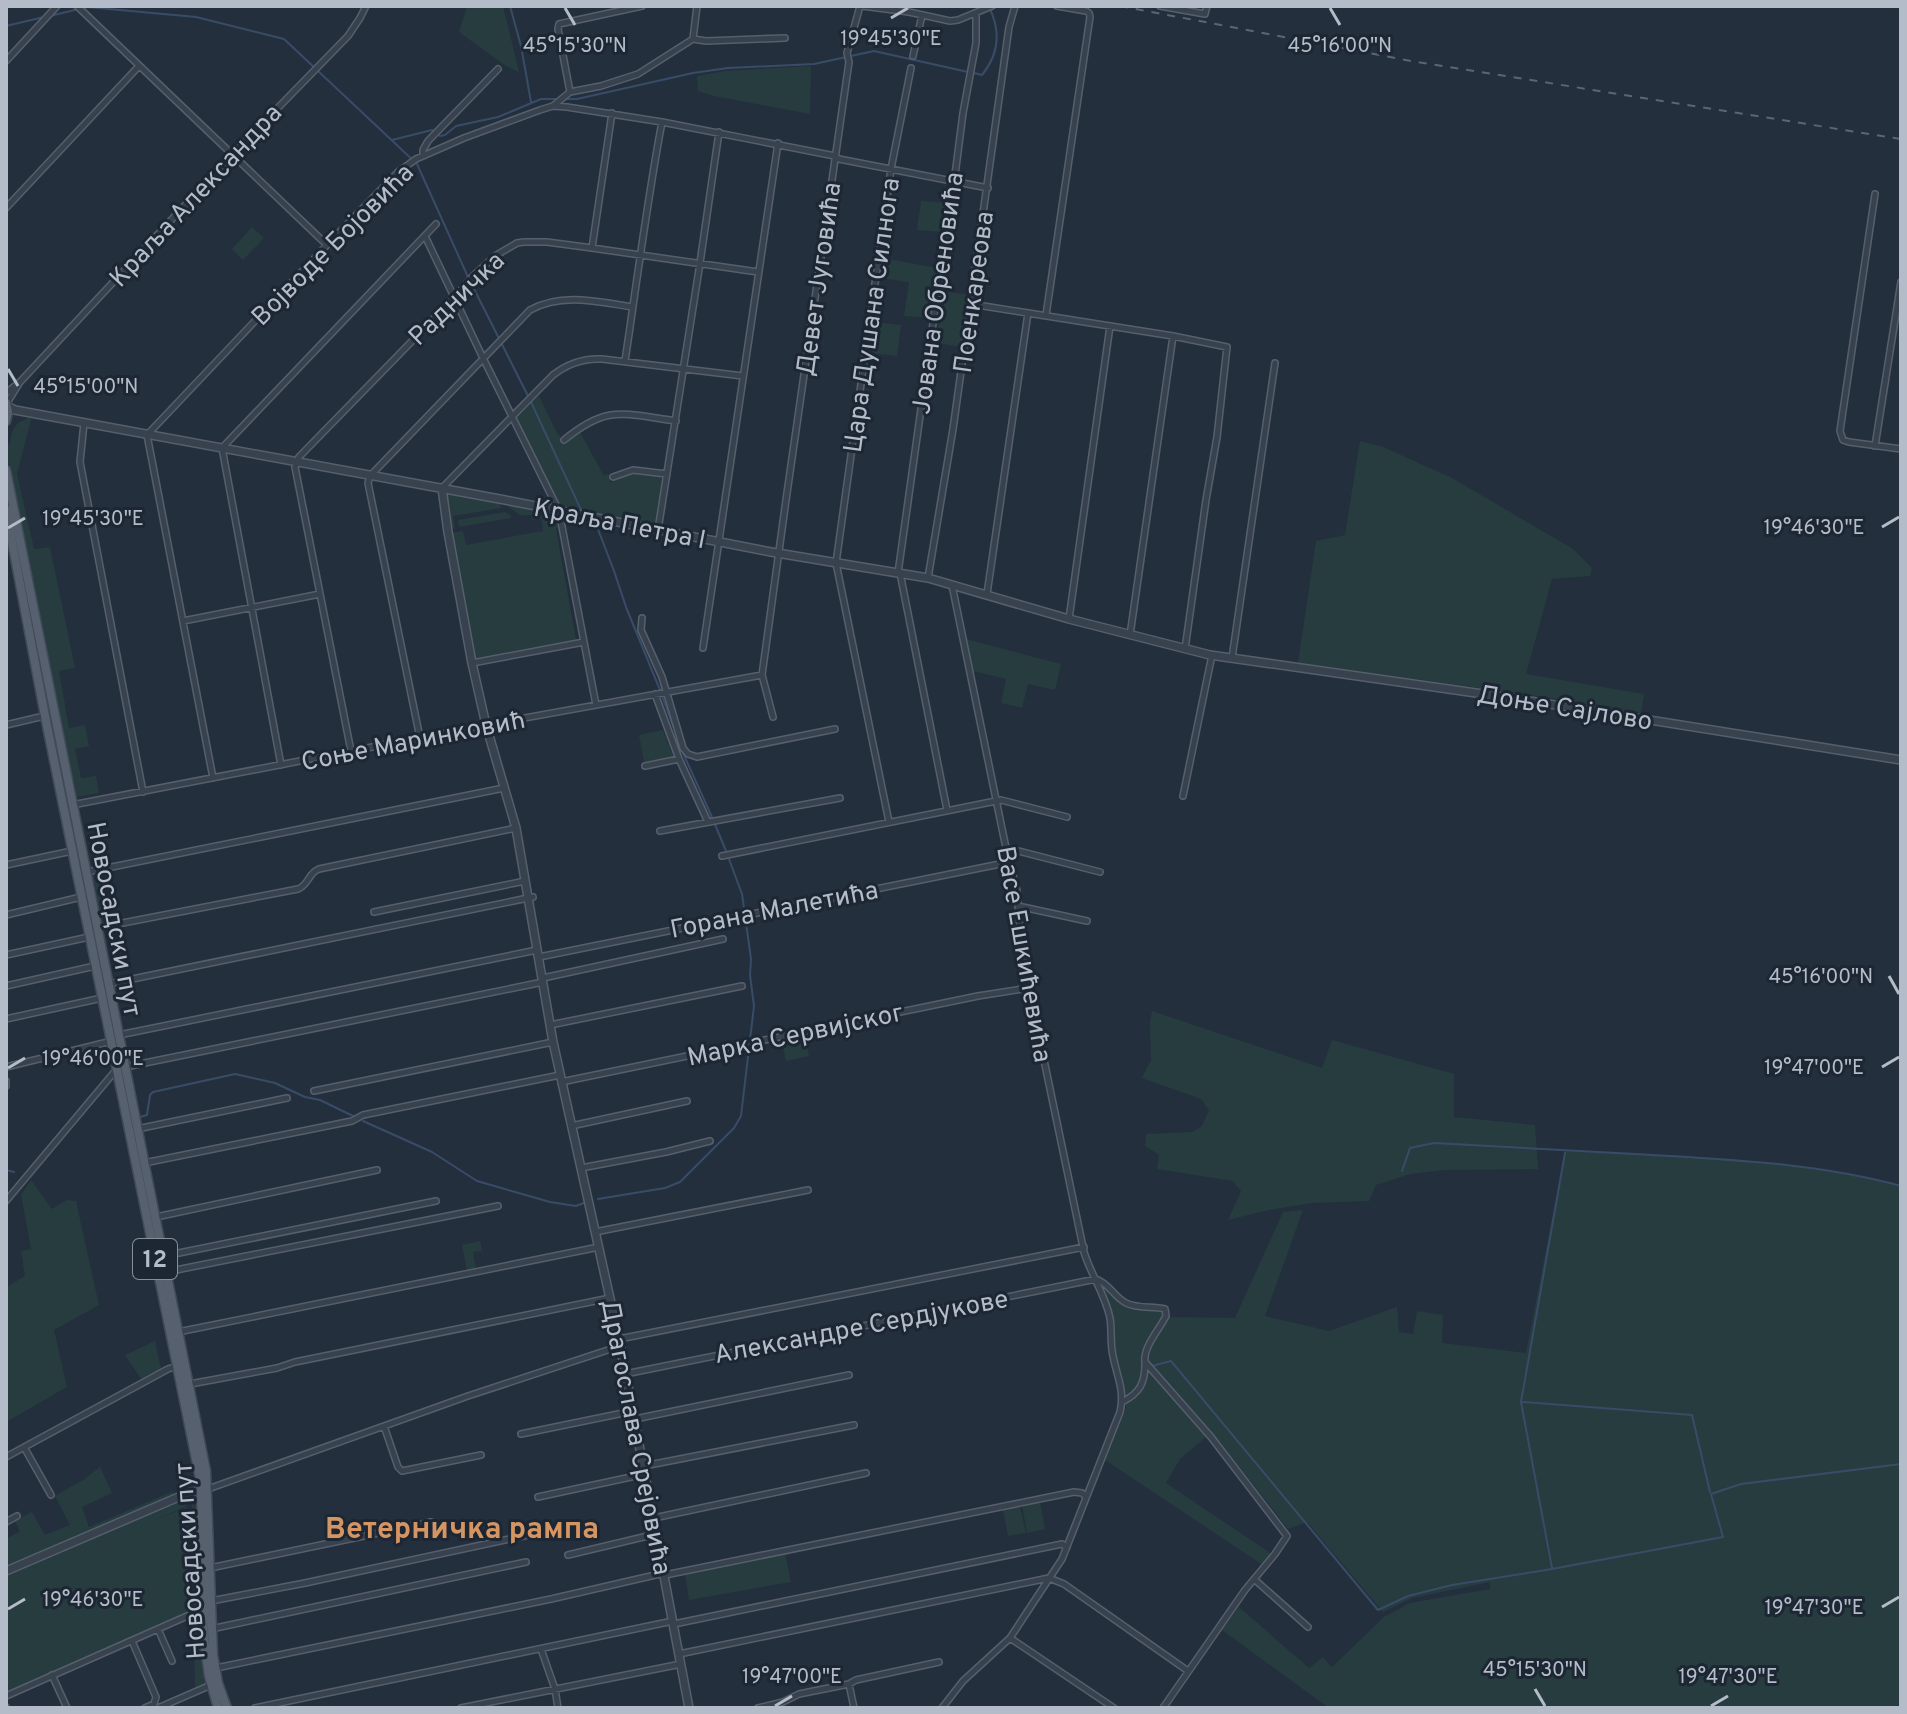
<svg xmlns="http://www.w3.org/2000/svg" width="1907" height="1714" font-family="Overpass,sans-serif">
<rect width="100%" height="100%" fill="#242f3e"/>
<!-- green -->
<path fill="#263c3f" d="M465 6H503L519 72 506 66 459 32 466 10Z
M811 66 810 114 714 96 698 91 697 76 725 71Z
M921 201 948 203 944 232 917 230Z
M252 227 264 238 243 260 232 249Z
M883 258 937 268 931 318 904 316 909 282 880 278Z
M942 291 970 295 963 347 936 343Z
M875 322 901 325 897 356 870 353Z
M539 396 557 433 566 443 580 432 604 476 608 474 611 483C627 470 644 473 664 476L656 527 560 508 516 418Z
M32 416 17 474 34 549 50 547 75 668 59 671 69 728 85 725 89 746 75 749 81 778 96 776 99 793 77 797 74 781 71 780 6 452V445L10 443C12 425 17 423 32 416Z
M1360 441 1383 447 1452 478 1573 549 1592 568 1590 576 1552 579 1526 674 1644 694 1641 713 1538 696 1298 663 1316 541 1345 535Z
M445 493 500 503 501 508 453 516 455 528 450 529Z
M507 504 556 514 558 528 556 529 576 640 475 658 455 547H453L451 533 463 531 466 545 543 531 541 518 532 520 531 515H520L507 506Z
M505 512 511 516V518L459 527 458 520Z
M966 639 1061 664 1055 690 1028 684 1022 708 1001 703 1006 679 973 671Z
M663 730 673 756 644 762 639 735Z
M101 875 109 919 102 921 93 876Z
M1152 1011 1322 1068 1332 1040 1454 1074V1117L1535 1125 1538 1169 1444 1170 1410 1174 1376 1185 1369 1201 1312 1203 1269 1210 1228 1220 1241 1191 1233 1181 1157 1169 1159 1155 1145 1146 1146 1134 1192 1132 1202 1126 1209 1110 1201 1099 1142 1078 1151 1060 1150 1022Z
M804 1032 809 1056 786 1061 781 1036Z
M1565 1151C1677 1157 1792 1156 1901 1187V1708H1329L1222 1630 1239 1607 1309 1668 1323 1657 1332 1667 1384 1617 1410 1603 1490 1589V1582L1412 1598 1383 1612 1307 1522 1288 1529 1223 1446 1171 1387 1167 1392 1207 1436 1180 1459 1166 1483 1272 1554 1263 1565 1105 1460 1126 1407 1125 1392 1115 1351 1112 1322 1102 1284 1123 1306 1135 1310 1170 1311 1169 1317 1235 1318 1283 1212 1303 1210 1265 1316 1329 1331 1397 1307 1399 1332 1413 1334 1417 1311 1443 1315 1442 1343 1526 1353Z
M31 1180 52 1209 67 1200 76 1201 99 1305 54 1330 67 1387 6 1422V1287L25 1276 21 1251 31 1249 21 1195Z
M480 1241 483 1256 481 1251 473 1252 476 1269 467 1270 462 1245Z
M155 1341 161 1369 141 1379 125 1355Z
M100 1467 112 1493 82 1507 89 1527 171 1492H173L174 1495 6 1568V1536L8 1538 20 1531 15 1521 32 1512 45 1535 70 1525 55 1496 83 1480Z
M187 1497V1506L151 1522 187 1507 189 1615 6 1695V1575Z
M1040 1502 1045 1529 1027 1533 1022 1505Z
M192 1503 196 1507 198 1524 200 1604 193 1609Z
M1020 1506 1026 1533 1008 1536 1003 1509Z
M785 1553 791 1582 689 1600 685 1574Z
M194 1616 200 1619 207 1680 206 1685 198 1689 195 1686Z"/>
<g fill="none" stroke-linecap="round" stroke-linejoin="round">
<!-- stream -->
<path stroke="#394c67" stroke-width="2" d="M510 6 521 46 531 102
M50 16 87 7 196 17 284 39 417 164 468 277 528 396
M6 26 44 17
M974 73 982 75C999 54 1001 31 989 7
M565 99H577L693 73 728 68 814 64 874 51 968 72
M392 140 432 130 440 136 445 135 456 126 498 117 541 99H559
M531 402 582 512
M583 518 584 521 596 524 614 571 626 607 660 690
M662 696 683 753 712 817
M714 822 726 851
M140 1117 147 1115 150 1095 153 1092 235 1074 275 1083 305 1097 320 1100 353 1116
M363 1121 432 1152 477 1181 550 1202 576 1206 584 1203
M6 1170 14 1172
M1402 1171 1410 1148 1434 1143C1507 1147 1580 1151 1653 1155 1737 1160 1820 1164 1901 1186
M598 1199 665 1188 680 1182 734 1128 741 1116 754 1006 750 975 751 959 742 894 729 859
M1152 1366 1171 1361 1378 1610 1408 1596 1452 1585 1552 1569 1723 1537 1711 1494 1741 1484 1901 1464
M1523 1402 1692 1415 1710 1492
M1552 1568 1521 1402 1565 1153"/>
<!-- minor casing -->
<g stroke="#565f6c" stroke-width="8">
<path id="minor" d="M77 6 327 245
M862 6 909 12 950 21 958 20 992 6
M1160 6 1205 14 1207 6
M693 39 706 41 785 38
M913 56 922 15
M6 61 57 6
M570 92 558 29 559 24 642 6
M553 106 570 92 601 86 638 74 693 39 697 6
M423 156V150L428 141 498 69
M1875 194 1840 431 1843 440 1849 442 1901 449
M6 208 139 66
M425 236 483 358 559 511 596 705
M592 248 612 113
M971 304 1173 336 1227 347 1217 437 1206 500 1185 649
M1046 315 1090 17 1089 13 1086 11 1057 6
M625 361C637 281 647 201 662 122
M6 393 20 382 229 158 348 36 360 18 366 6
M7 403 20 382
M84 423 80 462 143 792
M564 440C608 404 623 414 676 421
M1875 446 1901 282
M613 477 633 470 667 474
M442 488 553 375C567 364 584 358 602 359L743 376
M658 530 700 263 719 132
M898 573 936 302 950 214 963 113 976 43V13
M900 573 947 810
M928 578 953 429 1009 27 1015 6
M987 594 1028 313
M642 618 641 630 662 677 683 748 688 754 697 757 835 729
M1069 619 1110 326
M183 621 320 594
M1130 635 1173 336
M703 648 778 143
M1232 658 1275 363
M472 663 584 642
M655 694 679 759 708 822
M773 717 762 675 786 500 849 62 847 53 860 6
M6 725 44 716
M420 738 368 483 370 476 530 310C562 292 599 302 633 307
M351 751 295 467 299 457 455 297 472 277 495 256 517 243 524 242H547L592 248 758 272
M281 765 222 448 436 224
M645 766 679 759
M213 778 147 435 327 245 398 172 416 159 464 138 540 110 553 106 567 107 662 122 835 156 839 159 988 188
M1183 796 1212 655
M72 805 486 725 762 675
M889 822 836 563 891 169 911 68
M660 831 840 798
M1007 848 1100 872
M722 856 1001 800 1067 817
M6 865 72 851
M87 872 504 788
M1018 906 1087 921
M374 912 525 881
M6 915 81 897
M97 928 298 889C309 885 308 873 319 869L516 828
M6 955 89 937
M539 957 1010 862
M543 978 723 939
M108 984 533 897
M6 986 95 966
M6 1019 102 998
M550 1025 742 986
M119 1035 537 950
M6 1067 112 1041
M125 1067 543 982
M6 1081V1086
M561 1082 978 996 1029 988
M314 1091 553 1042
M571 1126 687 1101
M137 1129 287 1098
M144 1163 352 1121 363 1115 560 1075
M581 1168 666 1152 710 1141
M6 1201 116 1070
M156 1217 377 1170
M595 1232 808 1190
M164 1256 436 1201
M166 1272 498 1206
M178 1332 599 1247
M619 1339 1084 1247
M625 1374 1096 1279C1110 1284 1114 1297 1126 1303 1138 1309 1153 1306 1165 1309L1166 1316C1159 1330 1143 1347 1145 1362L1211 1437 1287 1536 1275 1554 1245 1590 1163 1708
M190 1384 277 1368 295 1362 610 1298
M1122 1402C1140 1393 1145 1383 1145 1363
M635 1419 849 1375
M384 1426 398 1467 402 1471 481 1455
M521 1434 633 1411
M24 1447 51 1495
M6 1457 168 1369 177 1366
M644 1466 854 1425
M208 1489 468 1396 620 1346
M538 1497 645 1474
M654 1518 866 1473
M6 1522 17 1516
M568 1555 656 1534
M210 1568 431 1522
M665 1575 1074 1492 1082 1493 1086 1497
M1254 1579 1308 1627
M211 1601 305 1583 528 1535
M674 1624 1062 1544 1067 1547
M158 1629 172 1661
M211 1629 526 1562
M1010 1638 1114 1708
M132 1641 156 1697 154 1704 145 1708
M541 1649 555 1689 558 1708
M679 1654 1049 1578 1064 1584 1188 1671
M216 1668 551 1599 664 1573
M52 1675 67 1708
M849 1684 854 1708
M6 1696 194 1613 203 1606
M6 1707V1708
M158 1708 211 1685
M255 1708 673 1621
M461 1708 681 1664
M758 1708 783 1702 799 1694 849 1684 856 1680 939 1662
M942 1708 963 1681 1010 1638 1062 1559 1120 1412C1125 1390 1117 1377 1113 1356 1110 1344 1112 1330 1110 1318 1105 1294 1091 1275 1084 1252L1029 988 1020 932 1017 891 1006 848 952 585"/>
</g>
<!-- tertiary casing -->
<g stroke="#565f6c" stroke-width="10">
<path id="tertiary" d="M7 406 15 410 505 500 771 552 928 578 1069 619 1210 655 1518 699 1901 760
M442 488 448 532 472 663 486 725 516 828 553 1042 619 1339 689 1708
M6 1571 188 1493 203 1490"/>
</g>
<!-- primary casing -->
<g stroke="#414a57" stroke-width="11">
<path id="primary" d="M6 403 8 412 6 421
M6 470 206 1471 213 1655 218 1683 227 1708
M6 510 45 716 199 1474 201 1490 204 1641 209 1676 218 1708"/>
</g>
<!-- minor -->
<use href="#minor" stroke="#38414e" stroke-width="5"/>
<!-- tertiary -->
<use href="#tertiary" stroke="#38414e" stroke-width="7"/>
<!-- primary -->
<use href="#primary" stroke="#56606e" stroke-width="8"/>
<!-- rail -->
<path stroke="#5a6575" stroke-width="2" stroke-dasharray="8 8" stroke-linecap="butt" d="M1120 6 1411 61 1901 139"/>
</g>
<!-- ticks -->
<path fill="none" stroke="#b4bcc9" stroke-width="3" d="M565 8 575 25M1330 8 1340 25M891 18 908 8M8 369 18 386M1882 527 1899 517M8 528 25 518M1889 976 1899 994M1882 1067 1899 1057M8 1068 25 1058M1882 1607 1899 1597M8 1609 25 1599M1535 1689 1545 1706M775 1706 792 1696M1711 1706 1728 1696"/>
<g text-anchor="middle" stroke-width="6" stroke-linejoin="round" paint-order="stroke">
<!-- shield labels -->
<rect fill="#1d2633" stroke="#878f9c" stroke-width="2" x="133" y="1239" width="44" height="40" rx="6"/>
<g font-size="24" font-weight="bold" fill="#b4bcc9">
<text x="155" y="1267">12</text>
</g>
<!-- street labels -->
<g font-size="26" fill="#b4bcc9" stroke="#1d2633">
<text transform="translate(195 195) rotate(-47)" y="9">Краља Александра</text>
<text transform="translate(332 244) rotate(-45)" y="9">Војводе Бојовића</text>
<text transform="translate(818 279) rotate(-82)" y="9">Девет Југовића</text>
<text transform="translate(973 292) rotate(-82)" y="9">Поенкареова</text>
<text transform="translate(937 293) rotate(-82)" y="9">Јована Обреновића</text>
<text transform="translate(456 298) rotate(-44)" y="9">Радничка</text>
<text transform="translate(871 315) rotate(-82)" y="9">Цара Душана Силнога</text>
<text transform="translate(620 523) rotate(11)" y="9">Краља Петра I</text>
<text transform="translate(1565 707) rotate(9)" y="9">Доње Сајлово</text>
<text transform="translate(413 740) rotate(-11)" y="9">Соње Маринковић</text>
<text transform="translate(774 909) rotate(-11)" y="9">Горана Малетића</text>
<text transform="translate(115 919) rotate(79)" y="9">Новосадски пут</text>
<text transform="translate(1025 954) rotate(80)" y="9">Васе Ешкићевића</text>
<text transform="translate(795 1034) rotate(-12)" y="9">Марка Сервијског</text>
<text transform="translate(861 1326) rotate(-11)" y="9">Александре Сердјукове</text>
<text transform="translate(637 1437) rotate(79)" y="9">Драгослава Срејовића</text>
<text transform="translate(189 1561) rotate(-94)" y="9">Новосадски пут</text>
</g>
<!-- quarter labels -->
<g font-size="30" font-weight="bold" fill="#d59563" stroke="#1d2633">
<text x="462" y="1538">Ветерничка рампа</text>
</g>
</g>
<g font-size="20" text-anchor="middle" fill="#b4bcc9" stroke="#1d2633" stroke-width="6" stroke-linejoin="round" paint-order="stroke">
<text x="891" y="45">19°45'30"E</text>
<text x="575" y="52">45°15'30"N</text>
<text x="1340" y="52">45°16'00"N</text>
<text x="86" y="393">45°15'00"N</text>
<text x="93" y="525">19°45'30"E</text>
<text x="1814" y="534">19°46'30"E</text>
<text x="1821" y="983">45°16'00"N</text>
<text x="93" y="1065">19°46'00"E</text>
<text x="1814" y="1074">19°47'00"E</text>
<text x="93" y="1606">19°46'30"E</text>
<text x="1814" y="1614">19°47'30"E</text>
<text x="1535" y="1676">45°15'30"N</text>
<text x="792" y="1683">19°47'00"E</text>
<text x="1728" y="1683">19°47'30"E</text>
</g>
<!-- border -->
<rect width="1907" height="1714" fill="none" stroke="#b4bcc9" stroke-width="16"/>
</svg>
